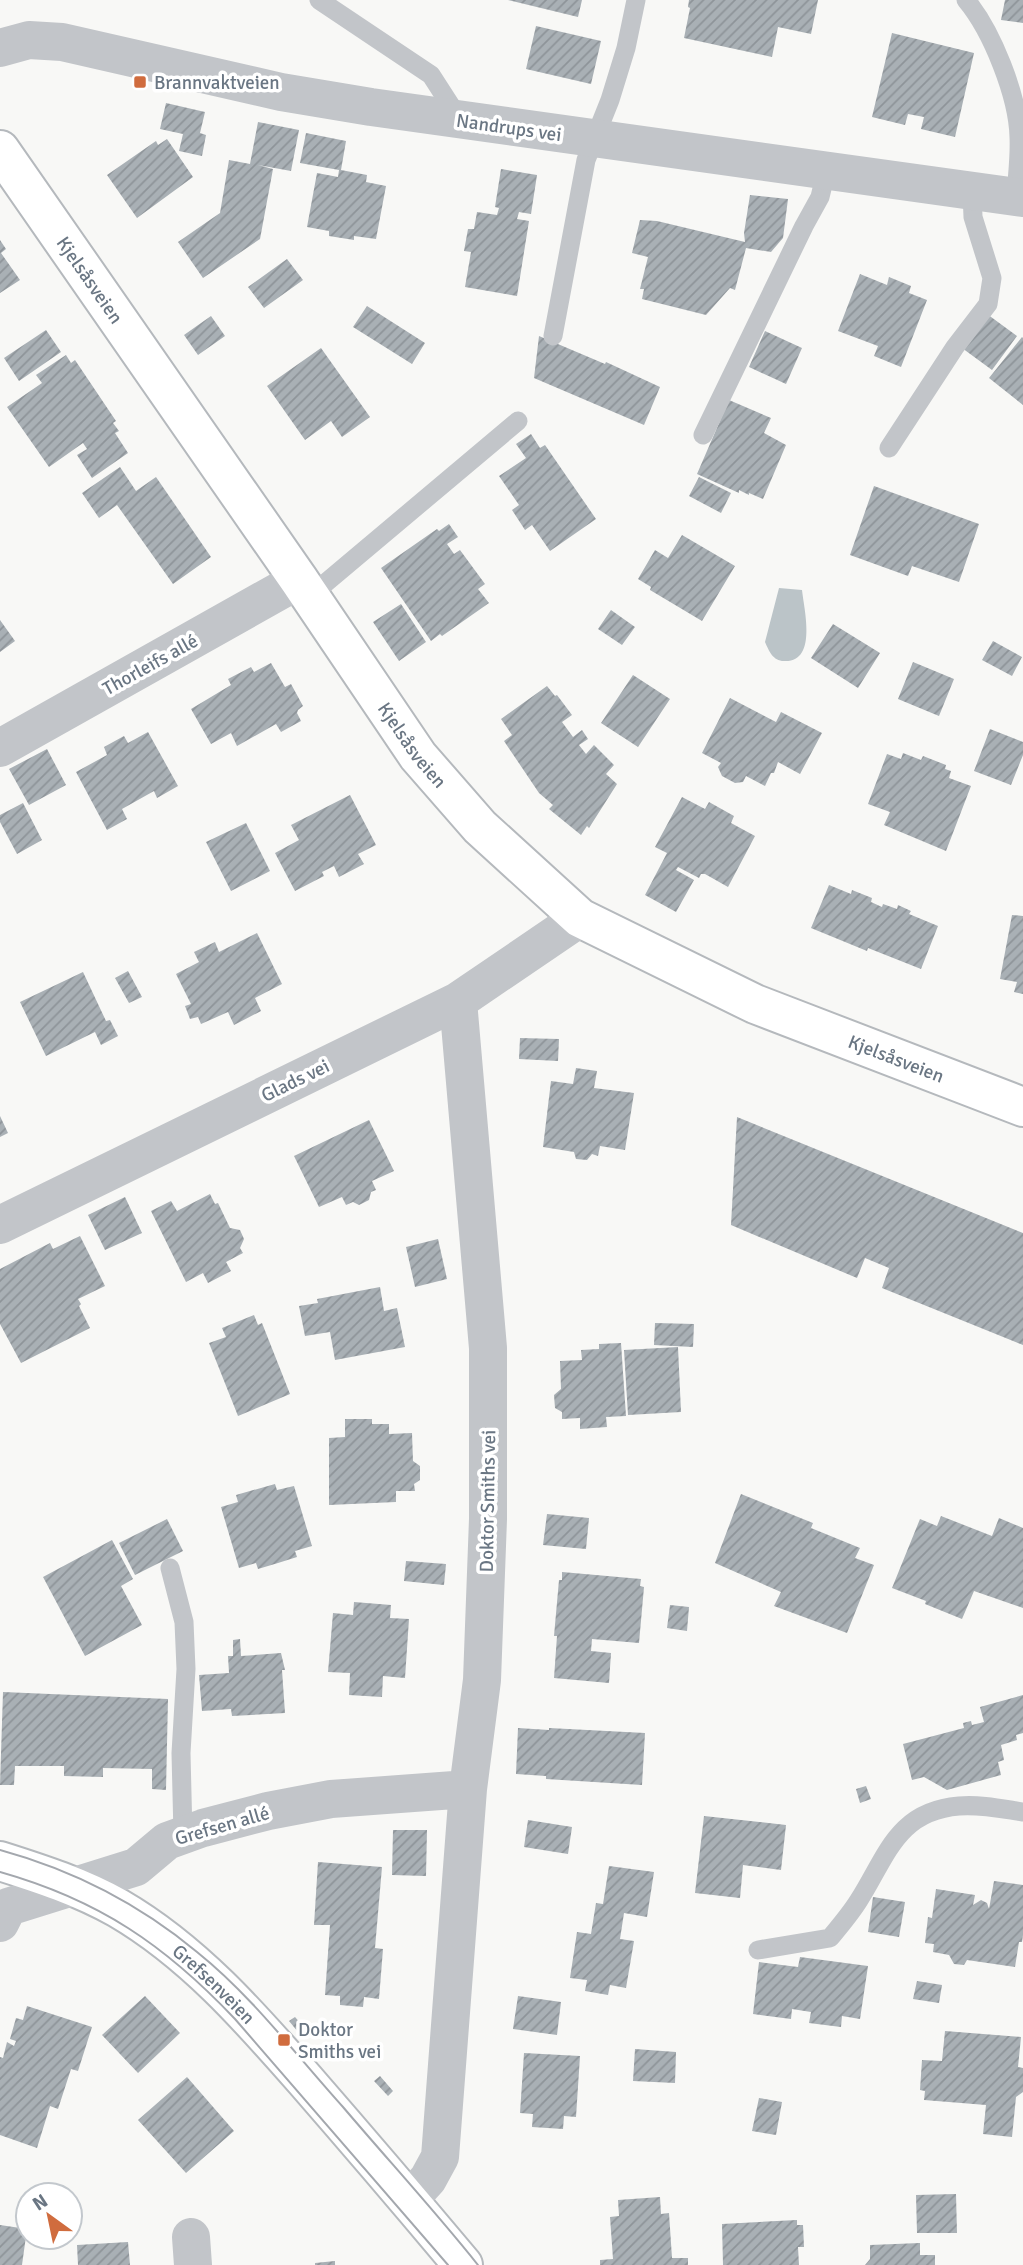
<svg xmlns="http://www.w3.org/2000/svg" width="1023" height="2265" font-family="Signika,sans-serif">
<defs>
<pattern id="building-hatch" width="6" height="6" patternUnits="userSpaceOnUse" patternTransform="scale(1.75)"><rect width="6" height="6" fill="#a9b0b5"/><path d="M-1 1l2-2M0 6l6-6M5 7l2-2" fill="none" stroke="#8e9499"/></pattern>
</defs>
<rect width="100%" height="100%" fill="#f8f8f6"/>
<!-- water -->
<path fill="#bbc4c8" d="M779 588 802 590C804 609 818 663 784 661 773 661 769 651 765 642Z"/>
<!-- building -->
<path fill="url(#building-hatch)" d="M508 0H582L578 17Z
M689 0H818L811 34 778 27 772 57 684 38 690 8 688 7Z
M1005 0H1023V23L1001 20Z
M536 26 601 41 591 84 526 69Z
M892 33 974 53 955 137 921 129 924 117 908 114 905 125 872 117Z
M166 103 205 112 200 133 206 135 202 156 179 151 183 134 160 129Z
M258 122 299 130 291 171 258 165 273 169 260 239 203 278 178 242 220 213 229 160 250 164Z
M306 133 346 141 341 170 367 175 366 182 386 186 376 239 354 236V240L329 236V231L307 227 317 173 338 177 339 170 300 163Z
M167 139 193 177 137 218 107 175 156 141 158 145Z
M501 169 537 175 531 214 519 212 517 219 529 221 517 296 465 287 471 252 464 251 468 229H474L477 212 497 215 499 208 495 207Z
M750 195 788 199 783 238 771 252 746 248 735 290 730 288 706 315 642 299 644 289H640L648 257 632 253 640 220 657 221 745 242 744 233Z
M0 240 6 249 1 253 20 280 0 293Z
M287 259 303 280 264 308 248 287Z
M860 274 887 285 889 277 911 286 909 293 927 300 901 367 874 356 878 346 838 331Z
M367 306 425 343 412 364 353 327Z
M987 314 1017 336 992 370 962 348Z
M211 316 225 336 198 355 184 335Z
M46 330 61 352 19 381 4 358Z
M765 331 802 348 786 384 749 367Z
M539 336 605 364 606 362 660 387 644 425 534 378Z
M1022 337 1023 338V405L989 378Z
M321 348 370 417 342 437 331 421 305 440 267 386Z
M66 355 71 363 75 360 116 421 113 423 119 431 115 433 128 453 92 478 77 455 87 449 83 443 49 467 7 407 42 383 36 375Z
M729 400 771 418 764 433 786 445 763 499 749 493V495L739 490V493L697 474Z
M531 434 540 448 545 445 596 519 550 551 532 525 525 530 512 510 519 505 499 476 526 458 516 444Z
M120 467 136 491 156 477 211 557 173 584 117 505 99 518 82 493Z
M699 477 731 493 721 513 689 496Z
M874 486 979 524 959 582 912 566 908 576 850 555Z
M449 524 458 537 447 544 454 554 460 550 485 584 478 589 489 603 442 636 440 634 431 641 381 568 437 529 439 531Z
M682 535 735 566 702 621 650 590 651 587 638 579 655 550 668 558Z
M401 604 426 642 399 661 373 622Z
M611 610 635 627 622 645 598 629Z
M0 620 15 641 0 652Z
M833 624 880 653 858 688 811 658Z
M993 641 1022 657 1012 676 982 660Z
M913 662 954 679 939 716 898 699Z
M271 663 285 687 291 684 303 706 298 710 297 713 301 721 281 732 276 724 237 746 231 733 211 744 191 709 231 685 228 679 251 667 254 672Z
M633 675 670 699 638 747 601 723Z
M547 686 555 696 557 695 572 715 562 722 573 737 582 730 588 739 579 745 586 754 594 745 614 765 606 774 617 784 589 828 587 826 581 835 549 809 553 805 539 793 504 741 512 735 501 719Z
M730 698 776 722 781 712 822 733 800 774 778 762 774 773H771L765 786 746 776 743 782 735 783 722 776 718 767 721 763 702 753Z
M990 729 1023 742V755L1011 785 974 771Z
M148 732 178 786 157 798 154 791 122 809 127 819 107 830 76 772 107 755 104 747 124 736 128 743Z
M47 749 66 785 29 805 9 769Z
M903 753 921 760 923 756 946 765 945 769 951 771 949 778 971 786 946 851 884 825 890 812 868 804 887 754 901 759Z
M350 795 376 845 358 854 364 864 339 877 334 866 322 872 324 876 295 891 275 853 299 840 291 825Z
M682 797 705 809 709 802 734 816 731 823 755 836 728 887 705 874H701L699 878 678 867 676 870 694 880 676 912 645 895 667 853 655 847Z
M23 803 42 840 17 854 0 822V815Z
M246 823 270 871 231 891 206 842Z
M829 885 851 894 852 890 872 898 871 902 882 907 883 904 897 909 898 905 911 911 909 914 938 926 921 969 868 948 867 951 811 928Z
M1012 915 1023 916V994L1014 992 1017 982 1000 979Z
M257 933 282 984 255 998 261 1011 234 1025 228 1012 201 1024 198 1017 190 1019 185 1006 191 1004 176 974 199 962 194 952 215 942 219 952Z
M128 971 142 997 129 1003 115 978Z
M83 972 106 1021 110 1020 118 1036 101 1045 95 1032 46 1056 20 1002Z
M520 1038 559 1039 558 1061 519 1059Z
M576 1068 597 1071 594 1088 634 1093 625 1150 600 1146 598 1156 592 1154 587 1160 576 1159 574 1152 543 1147 551 1081 573 1084Z
M0 1116 8 1133 0 1137Z
M737 1117 1023 1233V1345L882 1288 889 1268 865 1258 857 1278 731 1225Z
M369 1120 394 1171 372 1181 376 1190 371 1192 369 1200 359 1205 353 1202 346 1205 342 1197 319 1207 294 1156Z
M210 1194 215 1204 218 1203 230 1228 240 1230 244 1239 240 1248 243 1253 226 1262 231 1271 208 1283 203 1273 186 1282 151 1211 171 1201 177 1211Z
M125 1197 142 1233 105 1250 88 1215Z
M80 1236 105 1286 78 1299 81 1304 79 1306 90 1328 21 1363 0 1324V1269L50 1243 53 1249Z
M438 1239 447 1279 415 1287 406 1247Z
M380 1287 384 1311 397 1308 405 1347 335 1360 330 1332 305 1336 299 1306 318 1303 317 1299Z
M254 1315 258 1325 262 1323 290 1394 238 1416 209 1343 226 1337 222 1328Z
M655 1323 694 1324 693 1347 654 1345Z
M621 1343 626 1416 606 1417 607 1427 580 1429V1418L562 1419V1412L555 1408 554 1395 561 1389 560 1361 582 1360 581 1350 599 1349V1344Z
M678 1347 681 1412 628 1415 624 1350Z
M345 1419H372V1424H389V1434L412 1433 413 1461 420 1466V1480L414 1484 415 1491H396V1502L329 1505V1438L345 1437Z
M275 1484 277 1490 294 1486 312 1546 295 1551 297 1557 278 1563 258 1569 256 1563 239 1568 221 1507 238 1502 236 1495Z
M741 1494 813 1523 811 1528 860 1548 855 1558 874 1565 847 1633 774 1606 781 1592 715 1563Z
M547 1514 589 1518 586 1549 543 1545Z
M941 1516 992 1536 999 1518 1023 1528V1608L974 1591 962 1619 925 1604 926 1601 892 1588 920 1519 937 1526Z
M167 1519 183 1551 135 1575 119 1543Z
M112 1540 133 1579 121 1586 142 1625 85 1656 43 1577Z
M406 1561 446 1564 444 1585 404 1581Z
M562 1572 641 1579 640 1586 644 1587 639 1643 592 1639 591 1651 611 1653 609 1683 554 1678 557 1636H554L559 1580H562Z
M354 1602 391 1605 390 1618 409 1619 405 1678 383 1676 382 1697 349 1695 350 1673 328 1672 333 1613 353 1615Z
M670 1605 689 1607 687 1631 667 1628Z
M240 1639 241 1656 281 1653 285 1670H282L285 1713 232 1716 231 1709 202 1711 199 1675 229 1673 228 1656H233V1640Z
M3 1692 168 1699 166 1790 152 1789V1769L103 1768V1777L64 1776V1766H15L14 1785H0Z
M1023 1695V1733L1016 1735 1017 1740 1001 1745 1004 1760 998 1762 1001 1775 947 1790 924 1777 912 1780 903 1744 964 1728 963 1723 971 1721 972 1725 984 1722 980 1707Z
M518 1728 549 1730V1728L645 1733 642 1785 546 1779V1776L516 1774Z
M866 1786 871 1799 860 1803 856 1789Z
M704 1816 786 1825 781 1870 743 1865 740 1898 695 1893Z
M528 1820 572 1827 568 1854 524 1847Z
M393 1830H427L426 1876 392 1875Z
M318 1862 382 1867 375 1948 383 1949 379 1999 364 1997 363 2007 340 2005V1996L325 1995 330 1925H314Z
M609 1866 654 1872 647 1917 624 1913 620 1939 634 1941 626 1988 610 1985 608 1995 585 1991 587 1980 570 1978 577 1932 591 1934 596 1903 603 1904Z
M994 1881 1023 1885V1935L1022 1942H1019L1015 1967 967 1960 964 1965 954 1964 949 1955 933 1952 934 1944 925 1943 928 1917 932 1918 936 1889 975 1895 973 1905 981 1900 987 1903 989 1909Z
M873 1897 905 1902 899 1937 868 1932Z
M800 1957 868 1966 860 2019 842 2016 841 2027 809 2023 811 2012 792 2009 791 2019 753 2014 759 1962 798 1967Z
M917 1981 942 1985 939 2003 913 1999Z
M145 1996 180 2033 138 2073 102 2035Z
M518 1996 561 2002 557 2035 513 2029Z
M27 2006 92 2027 78 2071 71 2069 58 2109 50 2106 37 2148 0 2135V2057L3 2058 7 2042 14 2046 16 2041 10 2039 16 2018 23 2020Z
M295 2017 309 2033 303 2038 289 2021Z
M945 2031 1021 2037 1018 2067 1023 2068V2092L1016 2097 1012 2137 983 2134 986 2105 924 2100 925 2091 920 2090 922 2060 942 2061Z
M635 2049 676 2052 675 2083 633 2081Z
M524 2053 580 2056 576 2117 564 2116 563 2129 532 2127 533 2114 520 2113Z
M380 2076 393 2091 388 2096 374 2081Z
M187 2077 234 2131 186 2173 138 2120Z
M759 2098 782 2102 776 2135 752 2131Z
M956 2194 957 2233H917L916 2195Z
M660 2197 661 2214 669 2213 672 2258H688V2265H600V2260L613 2259 610 2217 619 2216 618 2200Z
M797 2220V2225H803L804 2247H798L799 2265H723L722 2224Z
M0 2225 27 2229 22 2265H0Z
M128 2242 130 2265H78L77 2245Z
M920 2243V2255H935V2265H865L870 2259V2245Z
M335 2261V2265H315V2263Z"/>
<g fill="none" stroke-linecap="round" stroke-linejoin="round">
<!-- secondary casing -->
<g stroke="#b5b9bd" stroke-width="42">
<g id="secondary">
<path id="s1" d="M0 150 299 580 418 756 480 827 580 918 755 1004 1023 1107"/>
<path id="s2" d="M0 1861C41 1874 81 1887 118 1908 192 1951 249 2016 305 2080 358 2141 411 2203 463 2265"/>
</g>
</g>
<!-- lane -->
<path stroke="#c2c5c9" stroke-width="19" d="M319 0 431 75 460 120
M966 0C992 31 1018 96 1019 137 1020 157 1017 177 1016 197
M553 336 586 160 610 100 626 48 636 0
M703 435 804 226 820 197 826 172
M889 448 955 347 988 304 992 278 973 217 972 192
M310 596 518 421
M170 1568 184 1622 186 1669 181 1753 183 1835
M758 1950 830 1938C840 1926 851 1913 859 1900 887 1856 897 1811 959 1806 980 1804 1003 1809 1023 1812"/>
<!-- street -->
<path stroke="#c2c5c9" stroke-width="38" d="M0 48 29 40 62 42 281 92 371 107 1023 198
M0 748 299 580
M0 1225 458 1001 580 918
M0 1923 8 1907 136 1867 167 1841 203 1828 268 1811 331 1799 468 1789
M409 2200 428 2179 440 2157 468 1789 482 1680 488 1519V1348L458 1001
M191 2237 193 2265"/>
<!-- secondary -->
<use href="#secondary" stroke="#fff" stroke-width="38"/>
<!-- tram -->
<path stroke="#a4a8ae" stroke-width="2" d="M0 1850C73 1870 138 1903 197 1952 252 1996 296 2055 343 2107 388 2160 435 2211 478 2265
M0 1872C99 1900 165 1945 235 2019L448 2265"/>
</g>
<!-- markers -->
<g fill="#d06c3e" stroke="#fff" stroke-width="2.5">
<rect x="133" y="75" width="14" height="14" rx="3.5"/>
<rect x="277" y="2033" width="14" height="14" rx="3.5"/>
</g>
<g text-anchor="middle" stroke-width="7" stroke-linejoin="round" paint-order="stroke">
<!-- poi labels -->
<g font-size="19" fill="#6a7683" stroke="#fff" text-anchor="start">
<text x="154" y="89">Brannvaktveien</text>
<text x="298" y="2036">Doktor<tspan x="298" dy="22">Smiths vei</tspan></text>
</g>
<!-- street labels -->
<g font-size="19" fill="#6a7683" stroke="#fff">
<text transform="translate(509 127) rotate(8)" y="7">Nandrups vei</text>
<text dy="7" stroke="none"><textPath href="#s1" startOffset="158">Kjelsåsveien</textPath></text>
<text transform="translate(150 664) rotate(-29)" y="7">Thorleifs allé</text>
<text dy="7" stroke="none"><textPath href="#s1" startOffset="724">Kjelsåsveien</textPath></text>
<text dy="7" stroke="none"><textPath href="#s1" startOffset="1312">Kjelsåsveien</textPath></text>
<text transform="translate(295 1080) rotate(-26)" y="7">Glads vei</text>
<text transform="translate(487 1501) rotate(-89)" y="7">Doktor Smiths vei</text>
<text transform="translate(222 1825) rotate(-16)" y="7">Grefsen allé</text>
<text dy="7" stroke="none"><textPath href="#s2" startOffset="250">Grefsenveien</textPath></text>
</g>
</g>
<!-- north arrow -->
<g transform="translate(49 2216) rotate(327)"><circle r="33" fill="#ffffff" stroke="#c3c8cd" stroke-width="2"/>
<path d="M0-5L12 26L0 18L-12 26Z" fill="#d06c3e"/>
<text y="-10" font-size="19" font-weight="bold" text-anchor="middle" fill="#6a7683">N</text>
</g>
</svg>
